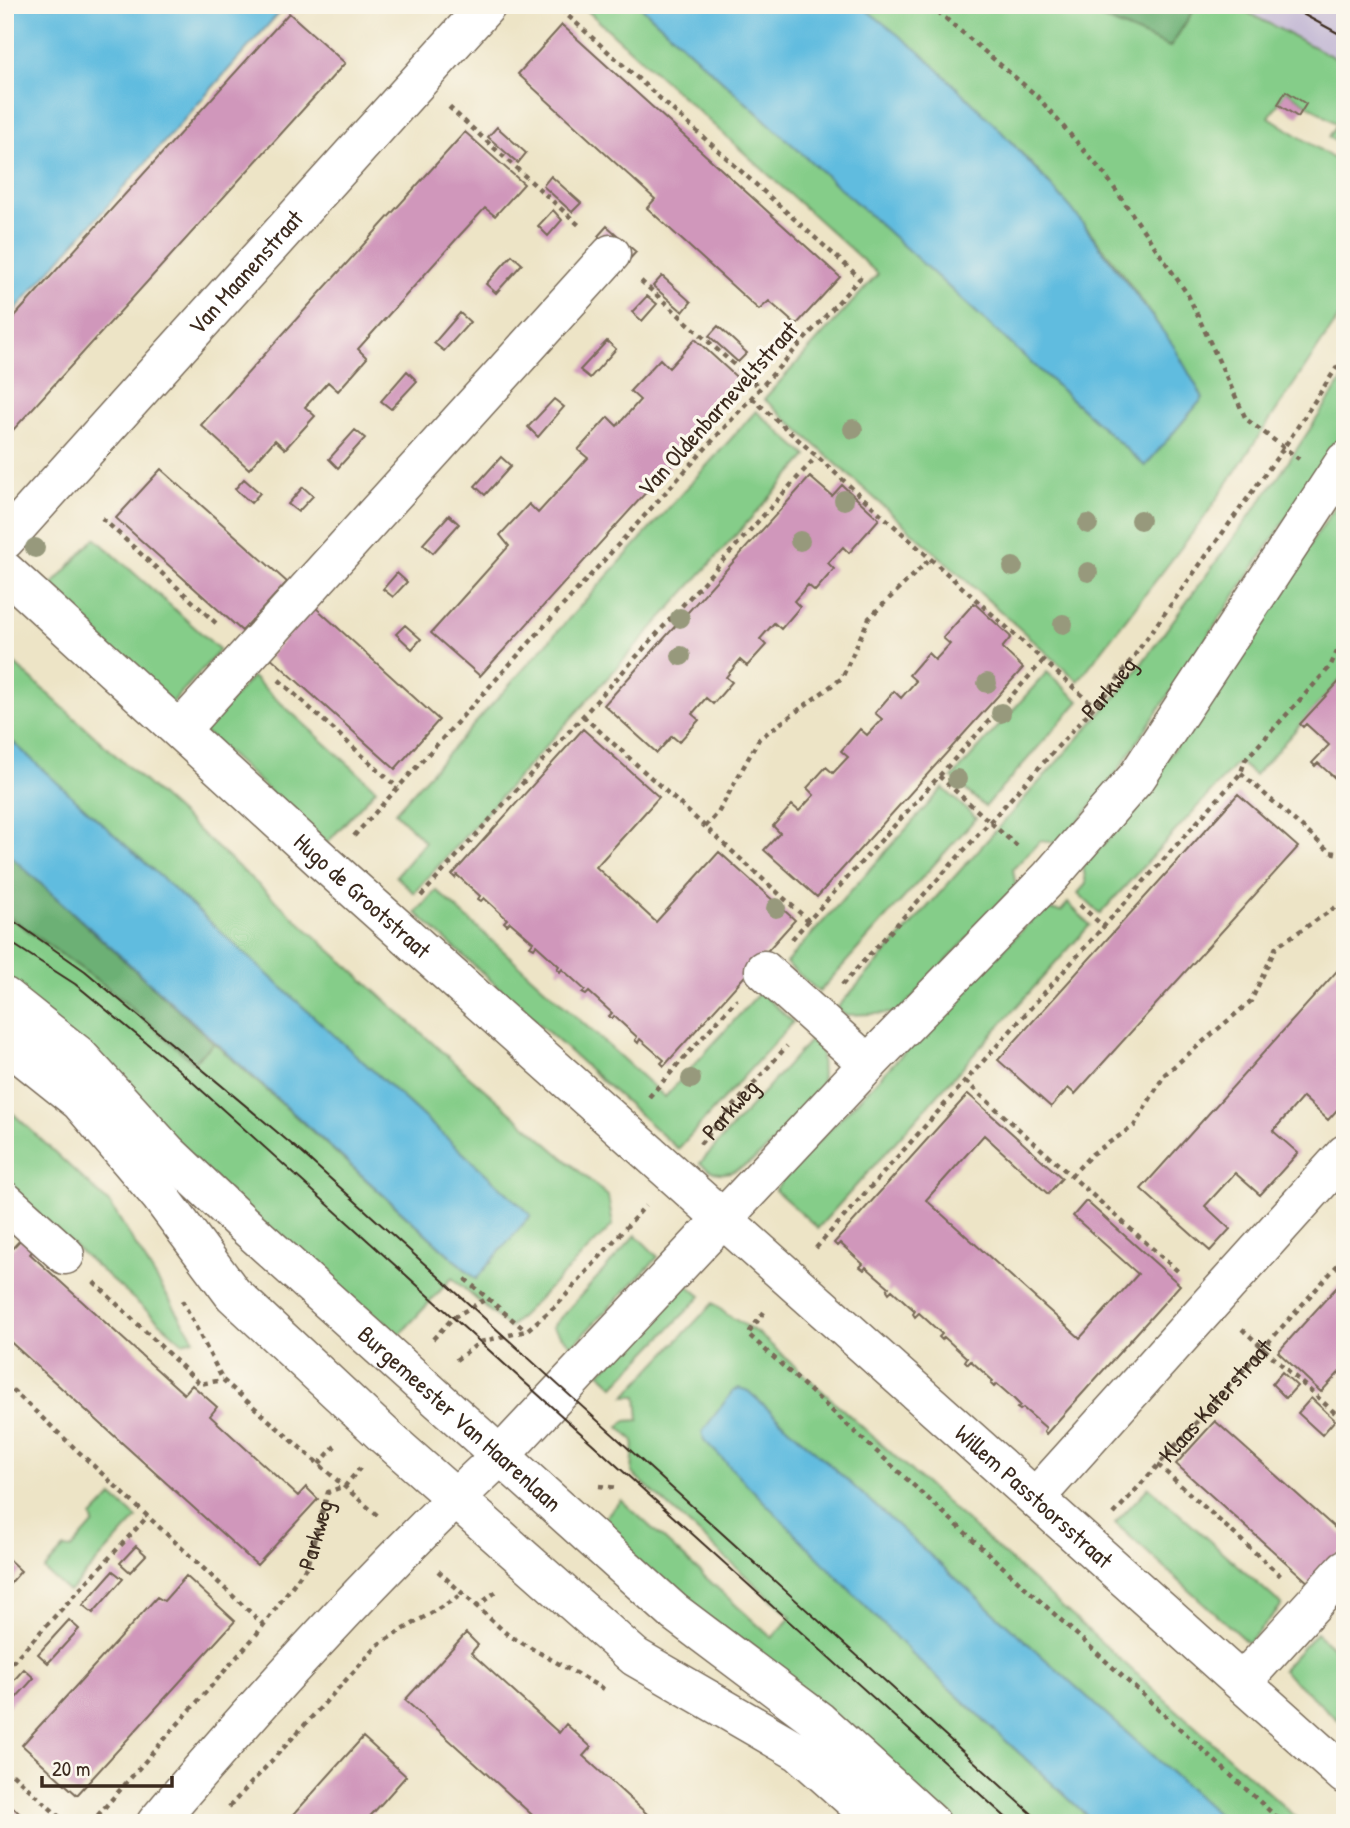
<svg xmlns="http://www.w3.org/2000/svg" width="1350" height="1828" font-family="'Patrick Hand',sans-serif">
<rect width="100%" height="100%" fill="#fbf7ec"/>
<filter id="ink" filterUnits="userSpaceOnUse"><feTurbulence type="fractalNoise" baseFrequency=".0143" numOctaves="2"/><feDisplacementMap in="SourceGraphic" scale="14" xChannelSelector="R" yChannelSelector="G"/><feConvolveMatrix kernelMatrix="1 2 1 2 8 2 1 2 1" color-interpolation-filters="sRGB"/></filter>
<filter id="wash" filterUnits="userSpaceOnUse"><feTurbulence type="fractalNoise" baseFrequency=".00686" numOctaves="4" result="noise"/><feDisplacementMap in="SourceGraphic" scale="28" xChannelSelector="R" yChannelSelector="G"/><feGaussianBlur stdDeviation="1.57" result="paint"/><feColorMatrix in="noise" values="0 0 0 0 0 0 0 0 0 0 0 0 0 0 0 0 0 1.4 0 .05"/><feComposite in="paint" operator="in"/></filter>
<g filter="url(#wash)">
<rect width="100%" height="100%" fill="#ede4c6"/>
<!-- industrial -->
<path fill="#c9bfd7" d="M1233 5H1345V63Z"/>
<!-- green -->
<path fill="#85cd89" stroke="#607c54" stroke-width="2" d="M581 5H639L1145 466 1203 398C1118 247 996 112 860 5H1071L1170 47 1197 5H1233L1345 63V148L1329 137 1337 124 1287 91 1269 117 1345 166V308L1204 518 1078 681 764 399 878 274Z
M1345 376V431L1103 793 1059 843 1040 841 1013 869 1016 887 898 1013 845 1015 837 1008 1125 686 1279 476Z
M756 411 807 456 414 893 396 876 425 842 395 812Z
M1345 492V675L1255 775 1238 762 1100 914 1078 893 1086 884 1083 866 1120 826 1147 789Z
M95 538 220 650 171 704 46 592Z
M5 655 470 1077 608 1196 613 1225 509 1328 452 1278 392 1343 5 985V914L107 987 193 1062 214 1043 476 1279 531 1215 5 735Z
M1047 672 1079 701 985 807 952 778Z
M252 677 376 789 327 843 203 731Z
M943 788 976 818 819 992 786 963Z
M436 890 665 1097 760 992 793 1022 678 1149 416 913Z
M1068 903 1090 925 818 1228 775 1190 784 1177 1042 909 1061 911Z
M812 1038 821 1047 822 1088C800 1112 749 1183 714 1172 709 1171 704 1166 700 1163Z
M5 1106 110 1204 194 1339 182 1342 5 1185Z
M636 1235 658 1257 572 1346 552 1327Z
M686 1284 701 1296 614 1386 600 1373Z
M713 1303 726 1314 758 1333 1302 1823H1227L748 1391 910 1652 1095 1823H947L596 1527 621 1500 772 1638 791 1617 632 1473 634 1441 619 1427 625 1421 639 1420 637 1396H625Z
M1149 1487 1282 1605 1248 1643 1115 1523Z
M112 1496 137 1518 69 1592 44 1570 64 1548 71 1549 94 1523 92 1517Z
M1316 1633 1345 1659V1726L1282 1670Z"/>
<!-- forest -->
<path fill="#6cb075" stroke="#546d4a" stroke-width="2" d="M1071 5H1197L1170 47Z
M5 851 214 1043 193 1062 107 987 5 914Z"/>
<!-- water -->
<path fill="#61bcdf" stroke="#4e737e" stroke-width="2" d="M5 5 285 6 5 321Z
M639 5H860L920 52 998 128 1071 208 1173 345 1203 398 1145 466Z
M5 735 531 1215 476 1279 5 851Z
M739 1388 748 1391 1227 1823H1095L910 1652 704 1440 702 1432 733 1391Z"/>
<g id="blocks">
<!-- building -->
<path fill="#d097bb" d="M289 13 345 63 5 439V327Z
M562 25 840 277 796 325 769 301 759 310 647 208 655 199 518 74Z
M1286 91 1306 104 1298 117 1278 104Z
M497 127 526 153 518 163 488 137Z
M465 132 524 184 495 216 485 208 460 235 358 349 367 358 338 391 328 382 305 407 315 416 285 449 275 440 249 469 201 425Z
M551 176 581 203 572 212 543 186Z
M553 210 562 220 548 236 538 226Z
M607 226 636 252 627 262 598 236Z
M512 255 522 264 496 293 486 284Z
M662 276 691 302 683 312 653 286Z
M647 296 657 304 642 321 632 312Z
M460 313 470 322 444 351 434 343Z
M718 326 747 353 738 362 709 336Z
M695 339 744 384 480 676 431 633 509 546 500 535 529 504 538 513 588 458 578 450 606 419 608 417 617 426 640 400 630 391 660 359 669 368Z
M607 341 616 349 590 378 580 370Z
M407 371 417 381 391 409 381 401Z
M554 399 564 407 538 437 528 427Z
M355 430 365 438 338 468 329 459Z
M501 457 511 466 485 495 475 486Z
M161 469 287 582 242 631 116 518Z
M810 477 832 496 842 485 879 519 849 553 843 547 828 563 834 569 815 591 808 585 794 601 800 607 781 629 774 623 760 639 766 645 747 666 740 660 726 677 732 682 713 704 706 698 692 714 699 720 679 742 672 736 657 753 604 705Z
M244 479 260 493 251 503 235 489Z
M303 487 313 496 298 512 288 504Z
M449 515 459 524 433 553 423 544Z
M397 573 407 582 393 597 383 589Z
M974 603 1011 637 1002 648 1023 668 817 897 764 850 780 833 773 826 792 805 799 811 814 795 807 788 826 767 833 773 848 757 841 751 860 729 867 735 882 719 875 713 894 691 901 698 916 681 909 675 928 653 935 660 950 644 943 638Z
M314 606 439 720 395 769 269 656Z
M405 625 421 639 412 649 396 634Z
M1345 675V787L1318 763 1315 766 1312 763 1329 745 1306 724 1303 727 1300 724Z
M583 729 659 797 596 867 656 922 719 852 795 920 664 1066 661 1063 664 1060 640 1039 638 1043 635 1040 637 1037 614 1016 612 1019 609 1016 612 1013 589 992 586 995 582 993 585 990 562 969 560 972 557 969 559 966 536 945 534 948 530 946 533 942 510 922 507 925 504 922 507 919 484 898 481 901 478 899 480 896 457 875 455 878 452 875Z
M1238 794 1298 847 1075 1094 1068 1088 1051 1107 998 1060Z
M1345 962V1051L1341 1055 1345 1058V1101L1328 1120 1303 1097 1273 1131 1298 1153 1260 1195 1235 1173 1205 1206 1230 1229 1210 1251 1141 1189Z
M968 1094 1062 1178 1048 1194 984 1135 926 1200 1080 1338 1138 1274 1073 1216 1086 1201 1180 1285 1046 1434 1044 1431 1046 1428 1023 1408 1020 1410 1017 1408 1020 1405 1013 1398 997 1384 994 1387 991 1384 993 1381 971 1361 968 1364 965 1361 967 1358 944 1337 942 1340 939 1337 942 1334 919 1313 915 1317 913 1314 915 1311 892 1290 889 1293 887 1290 889 1287 866 1267 864 1270 860 1267 863 1264 840 1243 837 1246 834 1243Z
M26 1234 38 1245 30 1254 152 1365 184 1394 192 1385 217 1407 210 1416 298 1496 306 1487 318 1499 257 1565 5 1337V1256Z
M1345 1278V1366L1321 1392 1278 1352Z
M1282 1372 1297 1386 1286 1398 1272 1384Z
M1311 1398 1335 1420 1322 1435 1298 1413Z
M1215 1421 1345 1537V1545L1310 1584 1176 1464Z
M136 1546 146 1555 130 1572 120 1563Z
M5 1556 21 1571 8 1586 5 1583Z
M113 1571 123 1579 93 1613 83 1605Z
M186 1576 235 1621 77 1795 22 1745 157 1597 164 1601Z
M1345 1595V1616L1334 1606Z
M69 1620 79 1629 48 1663 38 1654Z
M466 1633 478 1645 471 1653 559 1733 566 1724 591 1747 583 1756 657 1823H541L405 1700Z
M24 1669 34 1678 5 1710V1690Z
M363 1737 406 1776 383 1802 364 1823H286Z
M5 1800 30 1823H5Z"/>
</g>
</g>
<g filter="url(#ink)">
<use href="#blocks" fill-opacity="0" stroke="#796b59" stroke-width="2"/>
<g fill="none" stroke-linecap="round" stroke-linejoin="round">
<!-- minor casing -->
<g stroke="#796b59" stroke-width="41">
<g id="minor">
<path id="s5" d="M5 540 487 5"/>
<path id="s6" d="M5 571 327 865 1345 1775"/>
<path d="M180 730 611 254"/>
<path d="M764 970 868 1064"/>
<path d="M5 1201 65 1255"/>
<path d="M1036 1497 1345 1154"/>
<path d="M1242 1682 1345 1569"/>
<path d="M156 1823C264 1695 378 1570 500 1456L868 1064 1050 877 1137 777 1345 461"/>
</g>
</g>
<!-- major casing -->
<g stroke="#796b59" stroke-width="41">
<g id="major">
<path id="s7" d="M5 997 78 1055 168 1153 241 1222 674 1612 819 1721 931 1823"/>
<path d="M5 1042 80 1102 160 1196 233 1294 386 1437 635 1657 799 1752 879 1823"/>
</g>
</g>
<!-- path -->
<g stroke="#796b59" stroke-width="4.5" stroke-dasharray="5 5" stroke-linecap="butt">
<path d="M930 5 1037 96 1106 176 1188 295 1246 419 1299 459"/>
<path d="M449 107 580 226"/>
<path d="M641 281 760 388"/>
<path d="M752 398 1094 706"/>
<path d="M102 518 218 625"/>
<path d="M279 680 398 788"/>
<path d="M583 716 809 921"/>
<path d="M1241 773 1330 852 1345 855"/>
<path d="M939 776 1020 849"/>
<path d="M705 827 718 813 759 739 842 678 869 618 930 559"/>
<path d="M354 836 860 278 556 5"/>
<path d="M421 896 816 457"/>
<path d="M1080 905 1105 928"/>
<path d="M792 939 1043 661"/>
<path id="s1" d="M842 985 1111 688 1283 449 1345 355"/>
<path d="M965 1081 1181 1274"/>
<path d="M649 1097 737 999"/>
<path id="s2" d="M700 1144 787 1046"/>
<path d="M1071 1176 1092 1154 1134 1126 1165 1074 1251 1001 1276 947 1345 901"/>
<path d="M816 1248 1241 773 1245 760 1330 667 1345 634"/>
<path d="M465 1279 526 1331"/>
<path d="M94 1282 200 1384 223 1380"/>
<path d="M182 1300 223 1380 378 1516"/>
<path d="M764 1312 748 1334 1283 1823"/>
<path d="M1242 1329 1345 1422"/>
<path d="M433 1339 454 1317 488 1298"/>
<path d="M456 1360 480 1342 526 1331 558 1304 645 1206"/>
<path d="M5 1383 264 1625"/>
<path d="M319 1464 335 1446"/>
<path d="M1158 1465 1282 1577"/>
<path d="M599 1486 618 1488"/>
<path id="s3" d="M1114 1514 1345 1257"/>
<path d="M438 1571 508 1635 607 1691"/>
<path d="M476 1607 497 1591"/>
<path d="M5 1670 148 1516"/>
<path d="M5 1767 66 1823"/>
<path d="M229 1807 379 1644 463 1594"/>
<path id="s4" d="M91 1823 256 1635 307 1566 328 1492 345 1486 360 1468"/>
</g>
<!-- minor -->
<use href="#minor" stroke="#fff" stroke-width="38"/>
<!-- major -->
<use href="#major" stroke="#fff" stroke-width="38"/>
<!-- tram -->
<path stroke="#3b2a1e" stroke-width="2" d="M1286 5 1345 37
M1343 5 1345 6
M5 915 85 971 302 1153 1042 1823
M5 939 75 984 178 1069 1012 1823"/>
</g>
<!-- trees -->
<g fill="#97997b">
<circle cx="853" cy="429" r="10"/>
<circle cx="844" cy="500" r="10"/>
<circle cx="1140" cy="520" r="10"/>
<circle cx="1088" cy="524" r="10"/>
<circle cx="800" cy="541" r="10"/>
<circle cx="35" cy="548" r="10"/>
<circle cx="1013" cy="567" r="10"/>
<circle cx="1088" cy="572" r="10"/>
<circle cx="680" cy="618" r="10"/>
<circle cx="1063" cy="624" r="10"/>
<circle cx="681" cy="656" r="10"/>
<circle cx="987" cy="683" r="10"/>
<circle cx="1001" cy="713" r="10"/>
<circle cx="957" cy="779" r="10"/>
<circle cx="776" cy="908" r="10"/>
<circle cx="691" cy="1079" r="10"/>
</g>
</g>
<g text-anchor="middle" stroke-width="7" stroke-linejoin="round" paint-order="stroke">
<!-- street labels -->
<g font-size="24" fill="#3b2a1e" stroke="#fbf7ec">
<text dy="8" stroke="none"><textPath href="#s5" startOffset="360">Van Maanenstraat</textPath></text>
<text transform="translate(718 409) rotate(-48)" y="8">Van Oldenbarneveltstraat</text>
<text dy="8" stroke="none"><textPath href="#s1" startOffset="399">Parkweg</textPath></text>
<text dy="8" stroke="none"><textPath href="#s6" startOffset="483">Hugo de Grootstraat</textPath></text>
<text dy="8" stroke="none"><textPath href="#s2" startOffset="46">Parkweg</textPath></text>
<text dy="8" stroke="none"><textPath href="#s3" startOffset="152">Klaas Katerstraat</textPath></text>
<text dy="8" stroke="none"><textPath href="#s7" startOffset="621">Burgemeester Van Haarenlaan</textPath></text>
<text dy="8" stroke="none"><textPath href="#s6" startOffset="1384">Willem Passtoorsstraat</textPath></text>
<text dy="8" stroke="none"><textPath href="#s4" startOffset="368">Parkweg</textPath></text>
</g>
</g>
<!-- margin -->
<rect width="1350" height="1828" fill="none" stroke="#fbf7ec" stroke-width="28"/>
<!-- scale -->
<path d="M42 1776v10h130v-10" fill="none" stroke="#3b2a1e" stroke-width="3.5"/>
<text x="52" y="1776" font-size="21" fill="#3b2a1e" stroke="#fbf7ec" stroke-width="5" paint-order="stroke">20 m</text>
</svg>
